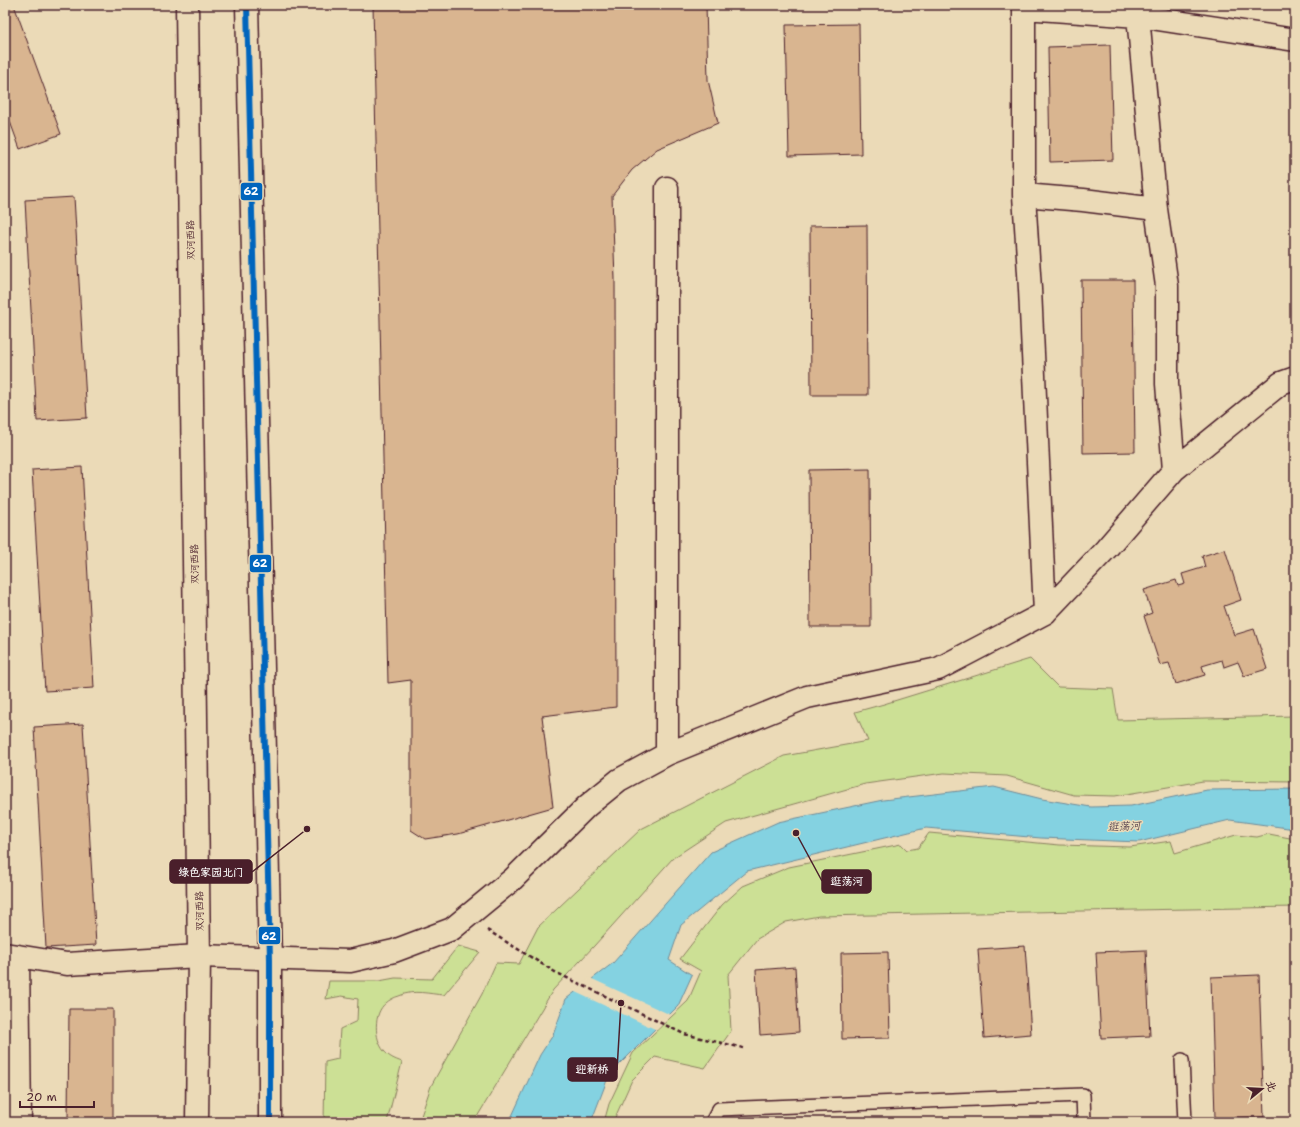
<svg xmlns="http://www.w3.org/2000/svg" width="1300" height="1127" font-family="'Shantell Sans','LXGW WenKai TC',sans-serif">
<rect width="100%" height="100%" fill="#ebdab7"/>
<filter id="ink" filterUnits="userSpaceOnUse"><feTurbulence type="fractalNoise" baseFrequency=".025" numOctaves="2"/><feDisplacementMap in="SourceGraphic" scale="8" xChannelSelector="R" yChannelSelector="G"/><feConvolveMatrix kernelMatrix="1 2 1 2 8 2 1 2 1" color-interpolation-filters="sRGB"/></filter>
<g filter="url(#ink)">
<!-- green -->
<path fill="#cce095" stroke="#8b8060" d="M1030 659 1058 687 1113 689 1118 720 1295 716V782L1203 781 1115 796 1074 795 1007 776 944 773 865 784 726 823 673 858 594 946 553 990 474 1122H419L431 1086 482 994 496 963 519 964 538 927 641 829 784 756 868 741 855 712 884 704Z
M929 833 1060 845 1130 847 1171 841 1175 853 1236 835 1257 837 1269 834 1295 839V907L819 916 786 922 757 939 728 975 731 1031 705 1068 655 1057 632 1080 613 1122H604L609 1104 633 1053 688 1001 701 971 680 959 722 905 743 886 789 867 901 844 907 850 918 848Z
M458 946 480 952 444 995C429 994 414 989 399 996 395 997 389 1000 386 1003 373 1013 374 1039 384 1051 389 1057 394 1059 402 1062L387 1122H324L325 1062 338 1059 340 1029 357 1021 358 999 342 996 326 999 329 981H379L395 978 432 979Z"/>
<!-- water -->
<path fill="#84d2e1" stroke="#6d8a98" d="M994 787 1042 799 1091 807 1131 806 1207 790 1295 789V829L1230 820 1139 842 1041 838 926 828 747 871 681 925 669 960 692 975 678 1006 609 1075 591 1122H505L512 1116 540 1055 553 1035 566 999 613 963 711 852 778 822 883 800Z"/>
<!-- pier -->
<path fill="#ebdab7" d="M590 978 671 1015 657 1030 573 991Z"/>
<!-- building -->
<path fill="#d9b590" stroke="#4a1f2b" d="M5 5H14L61 134 20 149 5 108Z
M373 5H706L708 80 718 123 657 149 632 170 612 196 615 279 616 707 542 716 553 807 458 834 425 839 411 830V680L388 683Z
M859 24 861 154 789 156 786 25Z
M1110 45 1113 160 1050 162 1048 47Z
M74 197 87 418 37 421 25 200Z
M867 225 868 395H811L810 226Z
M1081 280H1133L1135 452 1083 453Z
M82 467 94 688 45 691 32 470Z
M870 469 871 627H810L809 470Z
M1225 549 1241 600 1224 606 1234 635 1254 629 1267 669 1244 676 1238 662 1224 667 1222 660 1202 666 1205 675 1176 684 1169 663 1160 665 1144 616 1152 613 1144 590 1176 580 1178 586 1185 584 1182 574 1205 567 1202 556Z
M83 724 96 945 46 948 34 727Z
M1025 946 1031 1034 984 1038 978 949Z
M1146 950 1150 1036 1101 1038 1096 952Z
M888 952 890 1038 842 1039 841 953Z
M795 967 799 1032 760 1035 756 970Z
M1259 975 1264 1117 1215 1118 1211 977Z
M69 1009H113V1122H68Z"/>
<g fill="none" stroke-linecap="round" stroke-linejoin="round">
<!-- lane casing -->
<g stroke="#4a1f2b" stroke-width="16">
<path id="lane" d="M1182 1060 1185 1122
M712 1122 719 1109 1083 1095 1084 1122"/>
</g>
<!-- street casing -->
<g stroke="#4a1f2b" stroke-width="25">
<path id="street" d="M1024 8 1138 16 1295 40
M1138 16 1156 209 1167 286V384L1174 470 1281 383 1295 378
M1024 195 1083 200 1156 209
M1045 613 1106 549 1174 470
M667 754V188
M5 954 67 964 199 956 350 961 394 951 452 929 513 879 587 806 619 780 667 754 807 697 938 669 1045 613 1030 289 1024 195V5
M18 956 20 1122"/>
</g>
<!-- secondary casing -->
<g stroke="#4a1f2b" stroke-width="25">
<path id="secondary" d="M187 5 199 956 197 1122
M247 5 270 959V1122"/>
</g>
<!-- path -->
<path stroke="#4a1f2b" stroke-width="2.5" stroke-dasharray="4 3" stroke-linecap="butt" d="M487 930 555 972 684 1034 743 1048"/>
<!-- lane -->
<use href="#lane" stroke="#ebdab7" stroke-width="13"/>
<!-- street -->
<use href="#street" stroke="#ebdab7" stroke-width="22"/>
<!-- secondary -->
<use href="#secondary" stroke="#ebdab7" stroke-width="22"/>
<!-- bus-1 casing -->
<g stroke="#ebdab7" stroke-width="9">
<path id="bus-1" d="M247 5 270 959V1122"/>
</g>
<!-- bus-1 -->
<use href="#bus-1" stroke="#0065bd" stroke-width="6"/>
</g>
</g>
<g text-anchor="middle" stroke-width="3" stroke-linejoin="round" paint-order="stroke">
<!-- street labels -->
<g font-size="10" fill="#4a1f2b" stroke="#ebdab7">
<text transform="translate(190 240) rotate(-91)" y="4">双河西路</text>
<text transform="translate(194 564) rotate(-91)" y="4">双河西路</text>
<text transform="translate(199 911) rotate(-91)" y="4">双河西路</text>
</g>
<!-- water labels -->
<g font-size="11" font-style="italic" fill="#56434f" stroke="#ebdab7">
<text transform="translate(1124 826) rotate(-3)" y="4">逛荡河</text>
</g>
</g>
<!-- callouts -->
<path fill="none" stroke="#4a1f2b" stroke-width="1.5" d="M307 829L252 872M796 833L822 881M621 1003L617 1070"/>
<g fill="#4a1f2b" stroke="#ebdab7" stroke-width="1.5">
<circle cx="307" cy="829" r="4"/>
<circle cx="796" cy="833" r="4"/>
<circle cx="621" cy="1003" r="4"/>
</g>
<g fill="#4a1f2b" stroke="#4a1f2b" stroke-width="1.5">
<rect x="170" y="860" width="82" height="23" rx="4"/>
<rect x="822" y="870" width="49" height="23" rx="4"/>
<rect x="568" y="1058" width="49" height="23" rx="4"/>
</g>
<g font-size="11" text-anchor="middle" font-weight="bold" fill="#fff">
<text x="211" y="876">绿色家园北门</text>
<text x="847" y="885">逛荡河</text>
<text x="592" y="1073">迎新桥</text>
</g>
<g stroke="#ebdab7" stroke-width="1.5">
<rect x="240" y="182" width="23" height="19" rx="4" fill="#0065bd"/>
<rect x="249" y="554" width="23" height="19" rx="4" fill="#0065bd"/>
<rect x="258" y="926" width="23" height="19" rx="4" fill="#0065bd"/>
</g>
<g font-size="11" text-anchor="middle" font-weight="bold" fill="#fff">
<text x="251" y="195">62</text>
<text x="260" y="567">62</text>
<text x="269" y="940">62</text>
</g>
<!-- margin -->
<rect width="1300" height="1127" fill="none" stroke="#ebdab7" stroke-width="20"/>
<rect x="10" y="10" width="1280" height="1107" fill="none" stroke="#4a1f2b" stroke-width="1.5" filter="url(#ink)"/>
<!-- north arrow -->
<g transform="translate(1262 1089) rotate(72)" stroke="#ebdab7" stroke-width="3" paint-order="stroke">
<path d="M0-3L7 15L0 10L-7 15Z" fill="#4a1f2b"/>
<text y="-6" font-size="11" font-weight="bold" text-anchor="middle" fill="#4a1f2b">北</text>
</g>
<!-- scale -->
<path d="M20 1101v6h74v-6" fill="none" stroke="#4a1f2b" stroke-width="2"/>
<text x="26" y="1101" font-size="12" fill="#4a1f2b" stroke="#ebdab7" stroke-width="3" paint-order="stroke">20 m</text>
</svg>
